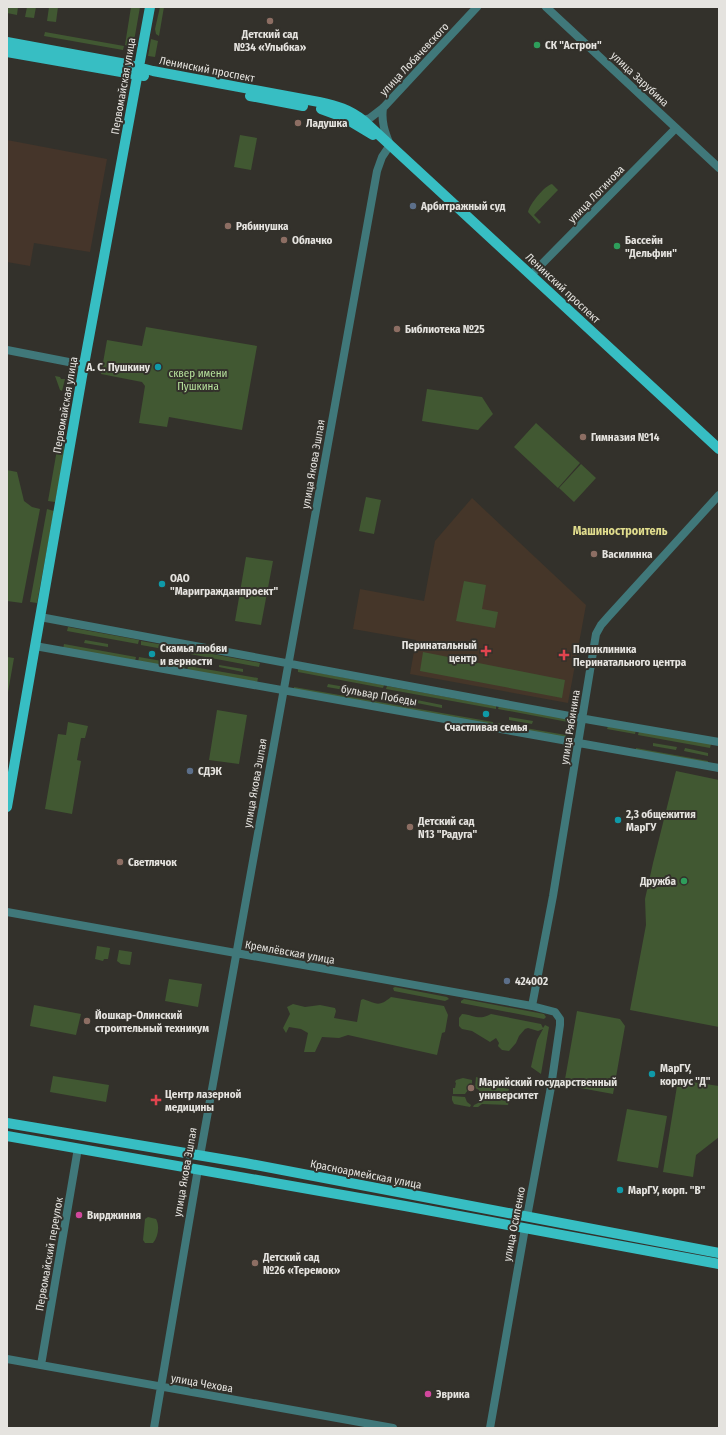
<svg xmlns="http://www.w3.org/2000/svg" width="726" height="1435" font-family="'Fira Sans Condensed',sans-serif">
<rect width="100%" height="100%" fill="#33312b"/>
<!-- commercial -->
<path fill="#45352a" d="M7 140 107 159 90 252 34 243 30 266 7 262Z"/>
<!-- medical -->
<path fill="#453629" d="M472 498 586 605 568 703 410 674 416 640 353 629 360 589 424 601 435 541Z"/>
<!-- green -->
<path fill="#415832" d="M7 7H18L17 15 7 13Z
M27 7H36L34 18 25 17Z
M49 7H58L56 22 47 21Z
M131 7H140L133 47 125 45Z
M160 7H164L159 36 156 34 155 29Z
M45 32 124 46 123 50 44 36Z
M151 39 158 41 155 57 148 56Z
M240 135 257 138 251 170 234 167Z
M552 184 558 190 534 215 541 222 539 224 528 212C530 204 544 186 552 184Z
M146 327 257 346 242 430 169 417 167 427 139 423 145 386 142 382 101 374 107 340 142 346Z
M55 376 60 377 61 379H65L62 391 60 390Z
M427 389 482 397 493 414 478 430 422 421Z
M536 423 580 463 558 488 514 447Z
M58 444 64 445V457L55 502 48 501Z
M581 464 596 478 574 502 559 488Z
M7 470 17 472 24 501 32 507 40 509 22 603 7 601Z
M366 497 381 500 374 534 359 531Z
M47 509 54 511 37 603 30 602Z
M246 557 273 561 261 625 235 621Z
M464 581 486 585 482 609 498 612 495 628 456 621Z
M68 627 139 640 138 644 67 631Z
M85 640 108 644V647L84 643Z
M141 641 187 649 186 653 141 645Z
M64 644 136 657 135 661 63 649Z
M191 650 260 663 259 667 190 654Z
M423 652 565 680 562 698 420 671Z
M7 657 14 658 7 698Z
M139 657 185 665 184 670 138 662Z
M219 665 243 669V672L219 667Z
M188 666 258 678 257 683 187 671Z
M298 669 384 685 383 688 298 672Z
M328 684 351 688 350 691 327 687Z
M387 686 496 706V709L386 689Z
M294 687 493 722V726L294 690Z
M417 700 442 705V708L417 703Z
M499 706 569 719 568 722 498 709Z
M217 710 247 715 239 764 209 760Z
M509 717 533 721 532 724 509 720Z
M68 722 88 726 85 738H81L77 760 81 761 72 814 45 809 58 734 66 735Z
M497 723 566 735 565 739 496 726Z
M608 726 636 730 635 734 607 729Z
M639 731 711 744 710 748 638 735Z
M653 743 677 747 676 750 653 746Z
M636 748 708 761V765L635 752Z
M685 748 708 753V756L684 751Z
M676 771 719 780V1027L630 1010 646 925 645 899 653 863Z
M97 946 110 948 108 959H104L103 961 95 959Z
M119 950 132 952 130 965 121 964 117 961Z
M169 979 202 984 198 1007 165 1001Z
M395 987 447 997 449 999 445 1001 394 991 393 988Z
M391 997 444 1006 448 1015 445 1032 442 1033 437 1055 348 1035 339 1038 322 1037 315 1052H304L308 1033 301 1029 289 1027 286 1033 283 1028 290 1014 287 1007 293 1004 305 1007 320 1005 335 1008 336 1011 334 1018 357 1022 361 1000 363 999C377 1004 379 1007 391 997Z
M464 999 544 1014 546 1017 544 1019 461 1003V1001Z
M34 1005 81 1014 76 1035 30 1026Z
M577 1011 620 1019 625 1026 613 1094 564 1085Z
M462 1014C474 1015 479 1021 491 1014L541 1024 543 1028 545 1025 549 1027 541 1074 531 1067 537 1040 543 1029 538 1031 528 1028 525 1029 519 1036 516 1043 509 1051 502 1050 498 1046 499 1043 496 1038 490 1042 472 1031 462 1029 459 1026V1018Z
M53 1076 109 1085 106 1102 50 1092Z
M476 1077 483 1079 482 1084 509 1089 507 1097 481 1096 479 1090 475 1088Z
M463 1078 472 1080V1088L468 1090 465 1094H453V1088H455L456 1083 455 1082 456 1080Z
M678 1080 719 1086V1137L696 1155 693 1177 663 1172Z
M452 1096 465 1097 467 1102 471 1105 470 1107 454 1104 452 1100Z
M481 1098 509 1100 508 1105 482 1104 478 1107H473L474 1105 478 1103Z
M627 1109 667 1116 658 1168 617 1161Z
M148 1217 156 1219C160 1226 158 1237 153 1243H145L143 1240 145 1219Z"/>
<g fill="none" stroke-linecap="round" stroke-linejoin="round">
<!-- minor -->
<path stroke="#40787a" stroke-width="8" d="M546 7 719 168
M360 121 370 118 383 108 477 7
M531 275 676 128
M7 350 84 365
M40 617 591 720 719 742
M35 646 719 768
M7 912 532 1006 555 1012 560 1019V1025L551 1087 527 1217
M532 1006 553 896 596 634 601 625 608 617 719 495
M200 1156 377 171 382 157 390 145C385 132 381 122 383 108
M7 1359 393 1428
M41 1365 78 1148
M154 1428 198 1169
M490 1428 525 1228"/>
<!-- major -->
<path stroke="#37bec3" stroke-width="10" d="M7 42 126 64 153 71 319 102C337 106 349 109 364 121L719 449
M7 52 144 76
M250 96 303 106
M321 109 343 117 373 135
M7 807 84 365 150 7
M7 1123 245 1163 719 1253
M7 1136 405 1206 719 1264"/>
</g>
<!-- markers -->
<g fill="#8d6e63" stroke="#33312b" stroke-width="1.5">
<circle cx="270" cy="21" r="4"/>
<circle cx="298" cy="123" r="4"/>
<circle cx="228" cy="226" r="4"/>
<circle cx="284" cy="240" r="4"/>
<circle cx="397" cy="329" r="4"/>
<circle cx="583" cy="437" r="4"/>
<circle cx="594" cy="554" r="4"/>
<circle cx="410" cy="827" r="4"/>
<circle cx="120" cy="862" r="4"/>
<circle cx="87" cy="1021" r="4"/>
<circle cx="471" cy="1088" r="4"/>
<circle cx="255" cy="1263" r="4"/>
</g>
<g fill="#2e9e5b" stroke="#33312b" stroke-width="1.5">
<circle cx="537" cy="45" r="4"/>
<circle cx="617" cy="246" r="4"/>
<circle cx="684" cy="881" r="4"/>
</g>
<g fill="#5c6f8a" stroke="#33312b" stroke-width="1.5">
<circle cx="413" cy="206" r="4"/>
<circle cx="190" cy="771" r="4"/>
<circle cx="507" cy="981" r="4"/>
</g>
<g fill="#0f9aa8" stroke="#33312b" stroke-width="1.5">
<circle cx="158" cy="367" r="4"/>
<circle cx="162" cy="584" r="4"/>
<circle cx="152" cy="654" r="4"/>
<circle cx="486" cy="714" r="4"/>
<circle cx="618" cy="820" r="4"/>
<circle cx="652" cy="1074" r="4"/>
<circle cx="620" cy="1190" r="4"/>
</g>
<g fill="#e0444e" stroke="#33312b" stroke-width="1.5">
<path d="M484 645h4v4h4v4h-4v4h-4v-4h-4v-4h4z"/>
<path d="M562 649h4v4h4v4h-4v4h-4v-4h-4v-4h4z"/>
<path d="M154 1094h4v4h4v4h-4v4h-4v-4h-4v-4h4z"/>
</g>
<g fill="#d1479c" stroke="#33312b" stroke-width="1.5">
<circle cx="79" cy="1215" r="4"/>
<circle cx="428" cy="1394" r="4"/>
</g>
<g text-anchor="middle" stroke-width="4" stroke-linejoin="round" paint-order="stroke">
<!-- poi labels -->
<g font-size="11" font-weight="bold" fill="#e5e3df" stroke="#33312b" text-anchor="start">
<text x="270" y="38" text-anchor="middle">Детский сад<tspan x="270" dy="13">№34 «Улыбка»</tspan></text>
<text x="545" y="49">СК "Астрон"</text>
<text x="306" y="127">Ладушка</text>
<text x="421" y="210">Арбитражный суд</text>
<text x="236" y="230">Рябинушка</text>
<text x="292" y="244">Облачко</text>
<text x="625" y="244">Бассейн<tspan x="625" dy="13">"Дельфин"</tspan></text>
<text x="405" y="333">Библиотека №25</text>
<text x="150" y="371" text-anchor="end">А. С. Пушкину</text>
<text x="591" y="441">Гимназия №14</text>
<text x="602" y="558">Василинка</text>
<text x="170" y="582">OAO<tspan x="170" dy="13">"Маригражданпроект"</tspan></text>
<text x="477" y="649" text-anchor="end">Перинатальный<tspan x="477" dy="13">центр</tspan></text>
<text x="160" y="652">Скамья любви<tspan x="160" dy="13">и верности</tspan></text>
<text x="573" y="653">Поликлиника<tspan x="573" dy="13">Перинатального центра</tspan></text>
<text x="486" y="731" text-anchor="middle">Счастливая семья</text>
<text x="198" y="775">СДЭК</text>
<text x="626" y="818">2,3 общежития<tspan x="626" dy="13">МарГУ</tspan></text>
<text x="418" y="825">Детский сад<tspan x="418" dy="13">N13 "Радуга"</tspan></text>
<text x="128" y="866">Светлячок</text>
<text x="676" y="885" text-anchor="end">Дружба</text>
<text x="515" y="985">424002</text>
<text x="95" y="1019">Йошкар-Олинский<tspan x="95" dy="13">строительный техникум</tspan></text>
<text x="660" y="1072">МарГУ,<tspan x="660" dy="13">корпус "Д"</tspan></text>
<text x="479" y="1086">Марийский государственный<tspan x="479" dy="13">университет</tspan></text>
<text x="165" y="1098">Центр лазерной<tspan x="165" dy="13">медицины</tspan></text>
<text x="628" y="1194">МарГУ, корп. "В"</text>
<text x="87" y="1219">Вирджиния</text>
<text x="263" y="1261">Детский сад<tspan x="263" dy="13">№26 «Теремок»</tspan></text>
<text x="436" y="1398">Эврика</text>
</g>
<!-- street labels -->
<g font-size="11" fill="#e5e3df" stroke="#33312b">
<text transform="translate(414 59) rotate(-47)" y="4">улица Лобачевского</text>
<text transform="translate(207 69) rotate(11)" y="4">Ленинский проспект</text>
<text transform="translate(640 79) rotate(43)" y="4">улица Зарубина</text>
<text transform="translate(123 86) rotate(-80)" y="4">Первомайская улица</text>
<text transform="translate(596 194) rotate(-46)" y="4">улица Логинова</text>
<text transform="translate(563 288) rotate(43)" y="4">Ленинский проспект</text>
<text transform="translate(65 405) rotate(-80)" y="4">Первомайская улица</text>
<text transform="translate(313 464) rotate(-80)" y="4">улица Якова Эшпая</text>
<text transform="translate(379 695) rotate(10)" y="4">бульвар Победы</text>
<text transform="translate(570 727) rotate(-81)" y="4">улица Рябинина</text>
<text transform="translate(255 783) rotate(-80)" y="4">улица Якова Эшпая</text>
<text transform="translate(290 952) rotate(10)" y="4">Кремлёвская улица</text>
<text transform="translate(185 1172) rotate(-80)" y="4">улица Якова Эшпая</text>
<text transform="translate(366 1174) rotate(11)" y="4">Красноармейская улица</text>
<text transform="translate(514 1224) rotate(-79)" y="4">улица Осипенко</text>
<text transform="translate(49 1254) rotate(-80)" y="4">Первомайский переулок</text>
<text transform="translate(202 1383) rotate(10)" y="4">улица Чехова</text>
</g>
<!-- park labels -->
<g font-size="11" fill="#b6e19c" stroke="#33312b">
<text x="198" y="377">сквер имени<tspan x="198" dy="13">Пушкина</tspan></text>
</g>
<!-- neighbourhood labels -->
<g font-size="12" font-weight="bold" fill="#e0dc8d" stroke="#33312b">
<text x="620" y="535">Машиностроитель</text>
</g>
</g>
<!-- border -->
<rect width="726" height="1435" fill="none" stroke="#e5e3df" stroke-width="16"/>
</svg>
